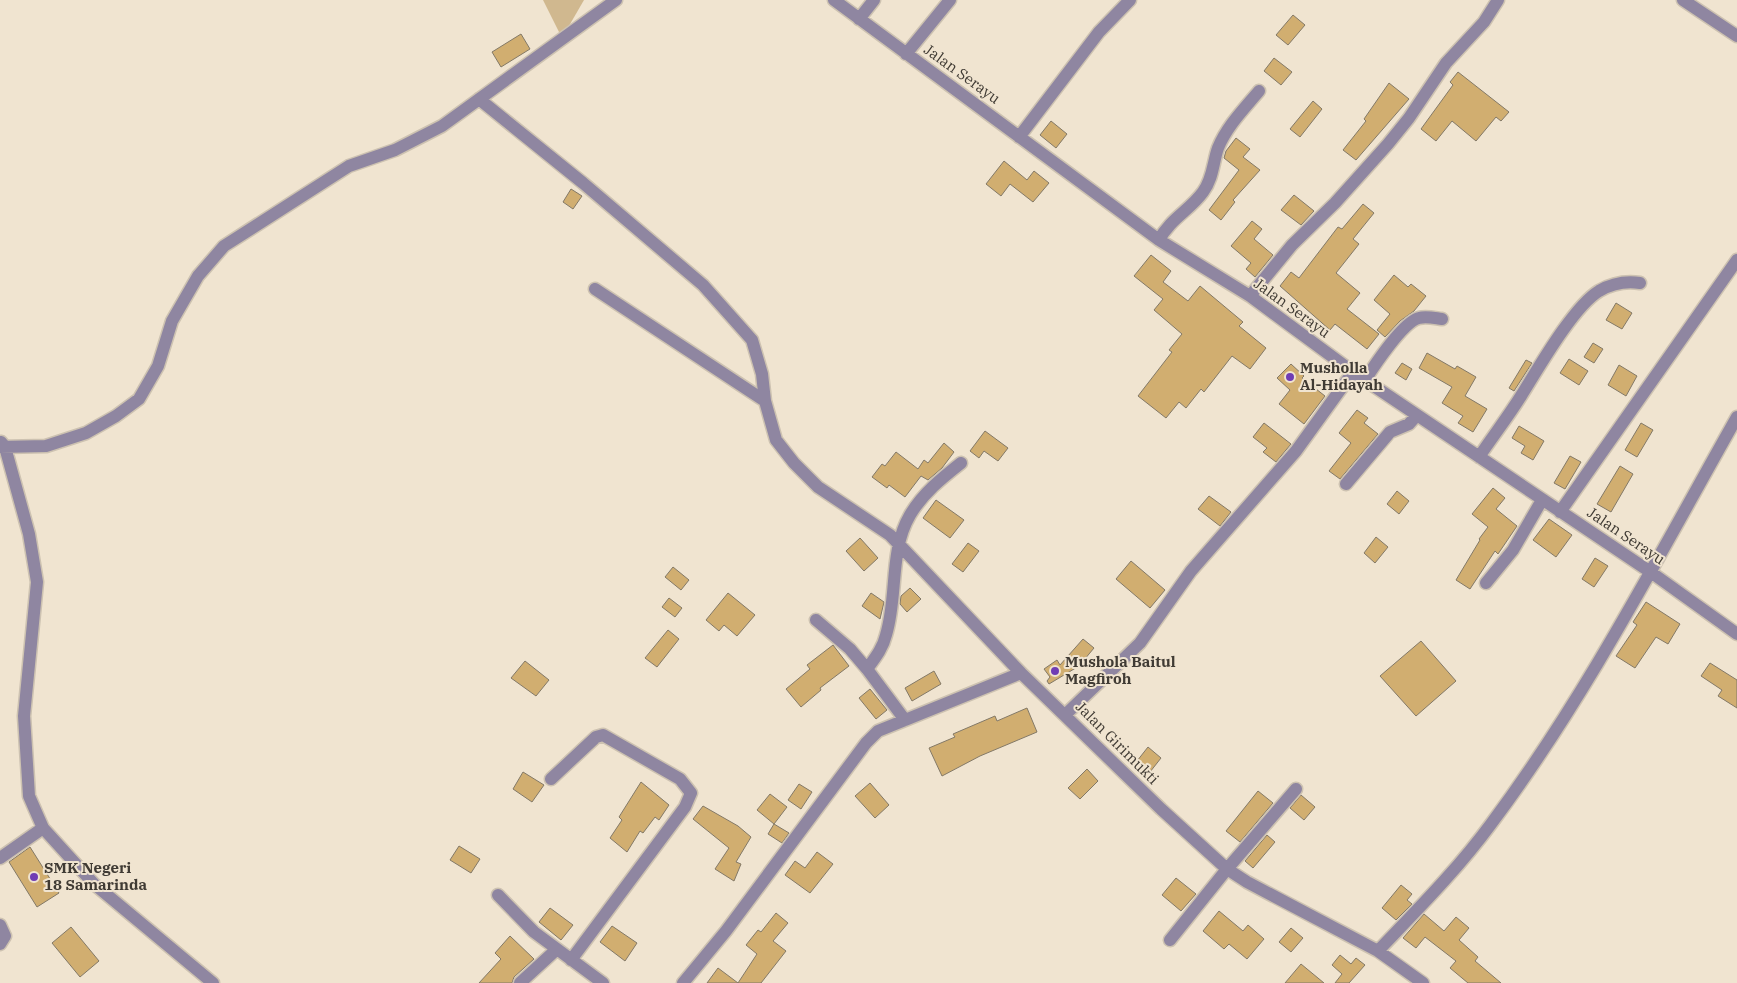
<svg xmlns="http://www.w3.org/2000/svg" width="1737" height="983" font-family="'IBM Plex Serif',serif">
<rect width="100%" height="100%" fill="#f0e4d0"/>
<!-- green -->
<path fill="#d0b88f" d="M543 0H584L562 38Z"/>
<!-- building -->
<path fill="#d1ae70" stroke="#837967" d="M1293 15 1305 25 1288 45 1276 35Z
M521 34 530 49 501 67 492 52Z
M1274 58 1292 72 1281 85 1264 71Z
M1458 72 1509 112 1501 121 1496 117 1476 141 1452 121 1436 141 1421 129 1453 85 1450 82Z
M1389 83 1409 99 1356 160 1343 150 1366 121 1364 119Z
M1313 101 1322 109 1300 137 1290 129Z
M1051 121 1067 134 1056 148 1040 135Z
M1236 138 1250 149 1243 157 1260 170 1233 200 1235 202 1221 220 1209 210 1239 170 1224 158 1226 151Z
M1004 161 1027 180 1034 171 1049 183 1033 202 1010 184 1001 196 986 184Z
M571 189 582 196 573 209 563 202Z
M1294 195 1314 211 1301 225 1281 210Z
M1363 204 1374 213 1353 239 1359 244 1336 273 1360 293 1347 309 1379 334 1367 349 1335 324 1330 330 1280 286 1291 272 1299 278 1338 227 1342 229Z
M1252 221 1262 229 1254 239 1273 255 1255 277 1246 269 1251 263 1231 246Z
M1151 255 1171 271 1163 282 1188 301 1200 286 1243 322 1239 326 1266 348 1250 369 1232 356 1204 392 1201 389 1186 408 1179 402 1166 418 1138 396 1172 352 1169 350 1182 334 1154 310 1163 299 1134 276Z
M1394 275 1408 287 1411 284 1426 296 1414 311 1400 321 1385 337 1377 330 1390 314 1374 300Z
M1616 303 1632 313 1622 329 1606 320Z
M1593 343 1603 349 1594 363 1584 357Z
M1427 353 1455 369 1457 366 1476 377 1465 396 1487 409 1473 432 1458 423 1463 416 1442 403 1452 387 1419 368Z
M1569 359 1588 371 1579 385 1560 373Z
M1526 360 1532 363 1514 391 1509 388Z
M1402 363 1412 369 1406 380 1395 373Z
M1291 364 1304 376 1302 378 1325 396 1304 424 1279 404 1290 390 1277 378Z
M1619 365 1637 376 1626 396 1608 385Z
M1357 410 1368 418 1364 423 1378 434 1340 479 1329 471 1351 443 1339 433Z
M1264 423 1291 444 1276 462 1263 452 1267 448 1253 437Z
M1641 423 1653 430 1637 457 1625 450Z
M1519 426 1544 441 1533 460 1521 453 1525 446 1512 438Z
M985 431 1008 448 998 461 984 451 979 458 970 451Z
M944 443 954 452 942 468 928 480 921 476 905 497 889 485 887 488 872 477 882 464 885 466 896 452 918 469 924 460 928 463Z
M1570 456 1581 462 1565 489 1554 483Z
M1620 466 1633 474 1611 512 1597 504Z
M1493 488 1505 498 1496 509 1517 526 1498 554 1495 551 1470 589 1456 580 1480 540 1479 539 1488 527 1472 514Z
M1397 491 1409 501 1399 514 1387 504Z
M1209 496 1231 512 1220 526 1198 509Z
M936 500 964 520 950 538 923 518Z
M1549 519 1572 535 1556 557 1533 540Z
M1376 537 1388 547 1375 563 1364 553Z
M860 538 878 558 864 571 846 551Z
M968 543 979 551 963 572 952 564Z
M1595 558 1608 566 1594 587 1582 579Z
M1131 561 1165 590 1150 608 1116 579Z
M673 567 689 580 681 590 665 577Z
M910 588 921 599 907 612 900 604 901 596Z
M728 593 755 615 737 636 724 625 719 631 706 620Z
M871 593 884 602 880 619 862 606Z
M669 598 682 608 675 617 662 607Z
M1646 602 1680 624 1668 644 1656 637 1635 668 1616 656 1637 625 1633 622Z
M668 630 679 639 657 667 645 658Z
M1083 639 1094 648 1079 666 1049 684 1047 681 1050 677 1044 669 1057 660 1060 665Z
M1421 641 1456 681 1416 716 1380 676Z
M833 645 849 666 820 688 821 690 801 707 786 689 810 669 807 665Z
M525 661 549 680 536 696 511 678Z
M1710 663 1737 680V708L1718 696 1722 690 1701 676Z
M934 671 941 684 912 701 905 688Z
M870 689 887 710 876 719 859 698Z
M1027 708 1037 732 980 756 942 776 929 748 955 737 953 734 995 716 997 721Z
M1148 747 1161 758 1150 772 1137 761Z
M1087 769 1098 781 1080 799 1068 788Z
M523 772 544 785 532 802 513 789Z
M641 782 669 805 659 820 655 817 643 833 640 831 627 852 610 838 622 820 619 817Z
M870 783 889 805 875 818 855 796Z
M799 784 812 792 801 809 788 800Z
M1258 791 1273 803 1240 842 1226 831Z
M770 794 787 807 774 824 757 810Z
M1301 795 1315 807 1304 820 1290 808Z
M703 806 738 826 751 837 736 862 741 864 734 881 715 869 729 848 693 819Z
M774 824 789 833 782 843 768 834Z
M1267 835 1275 842 1253 868 1245 861Z
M459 846 480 859 471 873 450 860Z
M30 847 59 893 37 907 9 862Z
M817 852 833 864 810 893 785 875 795 861 805 868Z
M1176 878 1196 894 1181 911 1162 895Z
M1401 885 1412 894 1407 900 1412 904 1396 920 1382 908Z
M550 908 573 925 561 940 539 922Z
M1219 911 1243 931 1248 925 1264 939 1247 959 1229 944 1224 949 1203 931Z
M776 913 788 923 773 941 786 951 761 983H707L718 968 738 983 757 954 746 945 758 930 761 932Z
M1424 914 1444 931 1456 917 1469 928 1459 940 1478 957 1475 961 1501 983H1468L1450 968 1456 961 1425 937 1416 948 1403 938Z
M612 926 637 943 625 961 600 942Z
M71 927 99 961 80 977 52 943Z
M1291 928 1303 938 1291 952 1279 942Z
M510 936 534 959 514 977 512 983H479L501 959 495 953Z
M1340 955 1351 964 1356 958 1365 965 1349 983H1335L1342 974 1332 965Z
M1301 964 1324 983H1285Z"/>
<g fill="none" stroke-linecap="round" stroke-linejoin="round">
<!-- minor casing -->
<g stroke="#cdc2b1" stroke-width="15">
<path id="minor" d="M834 0 1159 240 1250 296 1353 372 1652 573 1737 634
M1683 0 1737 36
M859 19 874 0
M906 54 950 0
M479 99 583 183 703 285 752 340 762 374 765 401 776 440 794 463 818 487 890 535 1021 673 1161 809 1227 869 1247 882 1378 951 1423 983
M1019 137 1099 32 1130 0
M1159 240C1170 219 1190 210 1203 192 1213 179 1213 162 1218 148 1227 126 1244 109 1259 91
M595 289 765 401
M1250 296 1292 245 1335 203 1388 144 1409 118 1446 63 1484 22 1498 0
M1365 380C1374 366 1403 322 1419 318 1426 316 1434 318 1442 319
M1 442 5 447 29 534 37 582 24 716 29 796 43 828
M0 447 46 446 86 433 116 416 139 399 158 366 172 321 198 276 224 246 349 166 395 150 442 126 616 0
M1479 457C1493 436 1508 417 1521 396 1538 369 1573 307 1599 291 1611 284 1626 281 1640 283
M1346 484 1390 432 1409 424 1417 415
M1560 512 1737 260
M1486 583 1513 550 1542 500
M816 620 850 649 867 669 905 720
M867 669C875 658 883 648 886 635 898 596 889 551 910 515 923 493 942 478 961 463
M1065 715 1140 643 1191 571 1296 451 1353 372
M551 779 596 737 603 735 680 779 691 793 685 807 571 960
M0 858 43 828 94 884 213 983
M498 895 534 932 603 983
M0 925 5 936 0 944
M1170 940 1227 869 1296 789
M1378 951C1417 910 1458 869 1491 824 1586 697 1659 555 1737 417
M520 983 557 949
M683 983 726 931 866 743 878 731 1021 673"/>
</g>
<!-- minor -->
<use href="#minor" stroke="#8f86a1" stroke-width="12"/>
</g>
<!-- markers -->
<g fill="#703db4" stroke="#f0e4d0" stroke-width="2">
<circle cx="1290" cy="377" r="5"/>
<circle cx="1055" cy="671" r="5"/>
<circle cx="34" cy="877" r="5"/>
</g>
<g text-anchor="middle" stroke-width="4" stroke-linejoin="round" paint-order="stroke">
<!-- street labels -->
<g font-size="15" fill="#403b34" stroke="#f0e4d0">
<text transform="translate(962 74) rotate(36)" y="5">Jalan Serayu</text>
<text transform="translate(1292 308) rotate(36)" y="5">Jalan Serayu</text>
<text transform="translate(1626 536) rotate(34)" y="5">Jalan Serayu</text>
<text transform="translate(1117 743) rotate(45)" y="5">Jalan Girimukti</text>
</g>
<!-- poi labels -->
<g font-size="15" font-weight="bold" fill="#403b34" stroke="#f0e4d0" text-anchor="start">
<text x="1300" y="373">Musholla<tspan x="1300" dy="17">Al-Hidayah</tspan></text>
<text x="1065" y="667">Mushola Baitul<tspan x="1065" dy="17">Magfiroh</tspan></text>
<text x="44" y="873">SMK Negeri<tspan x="44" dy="17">18 Samarinda</tspan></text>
</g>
</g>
</svg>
